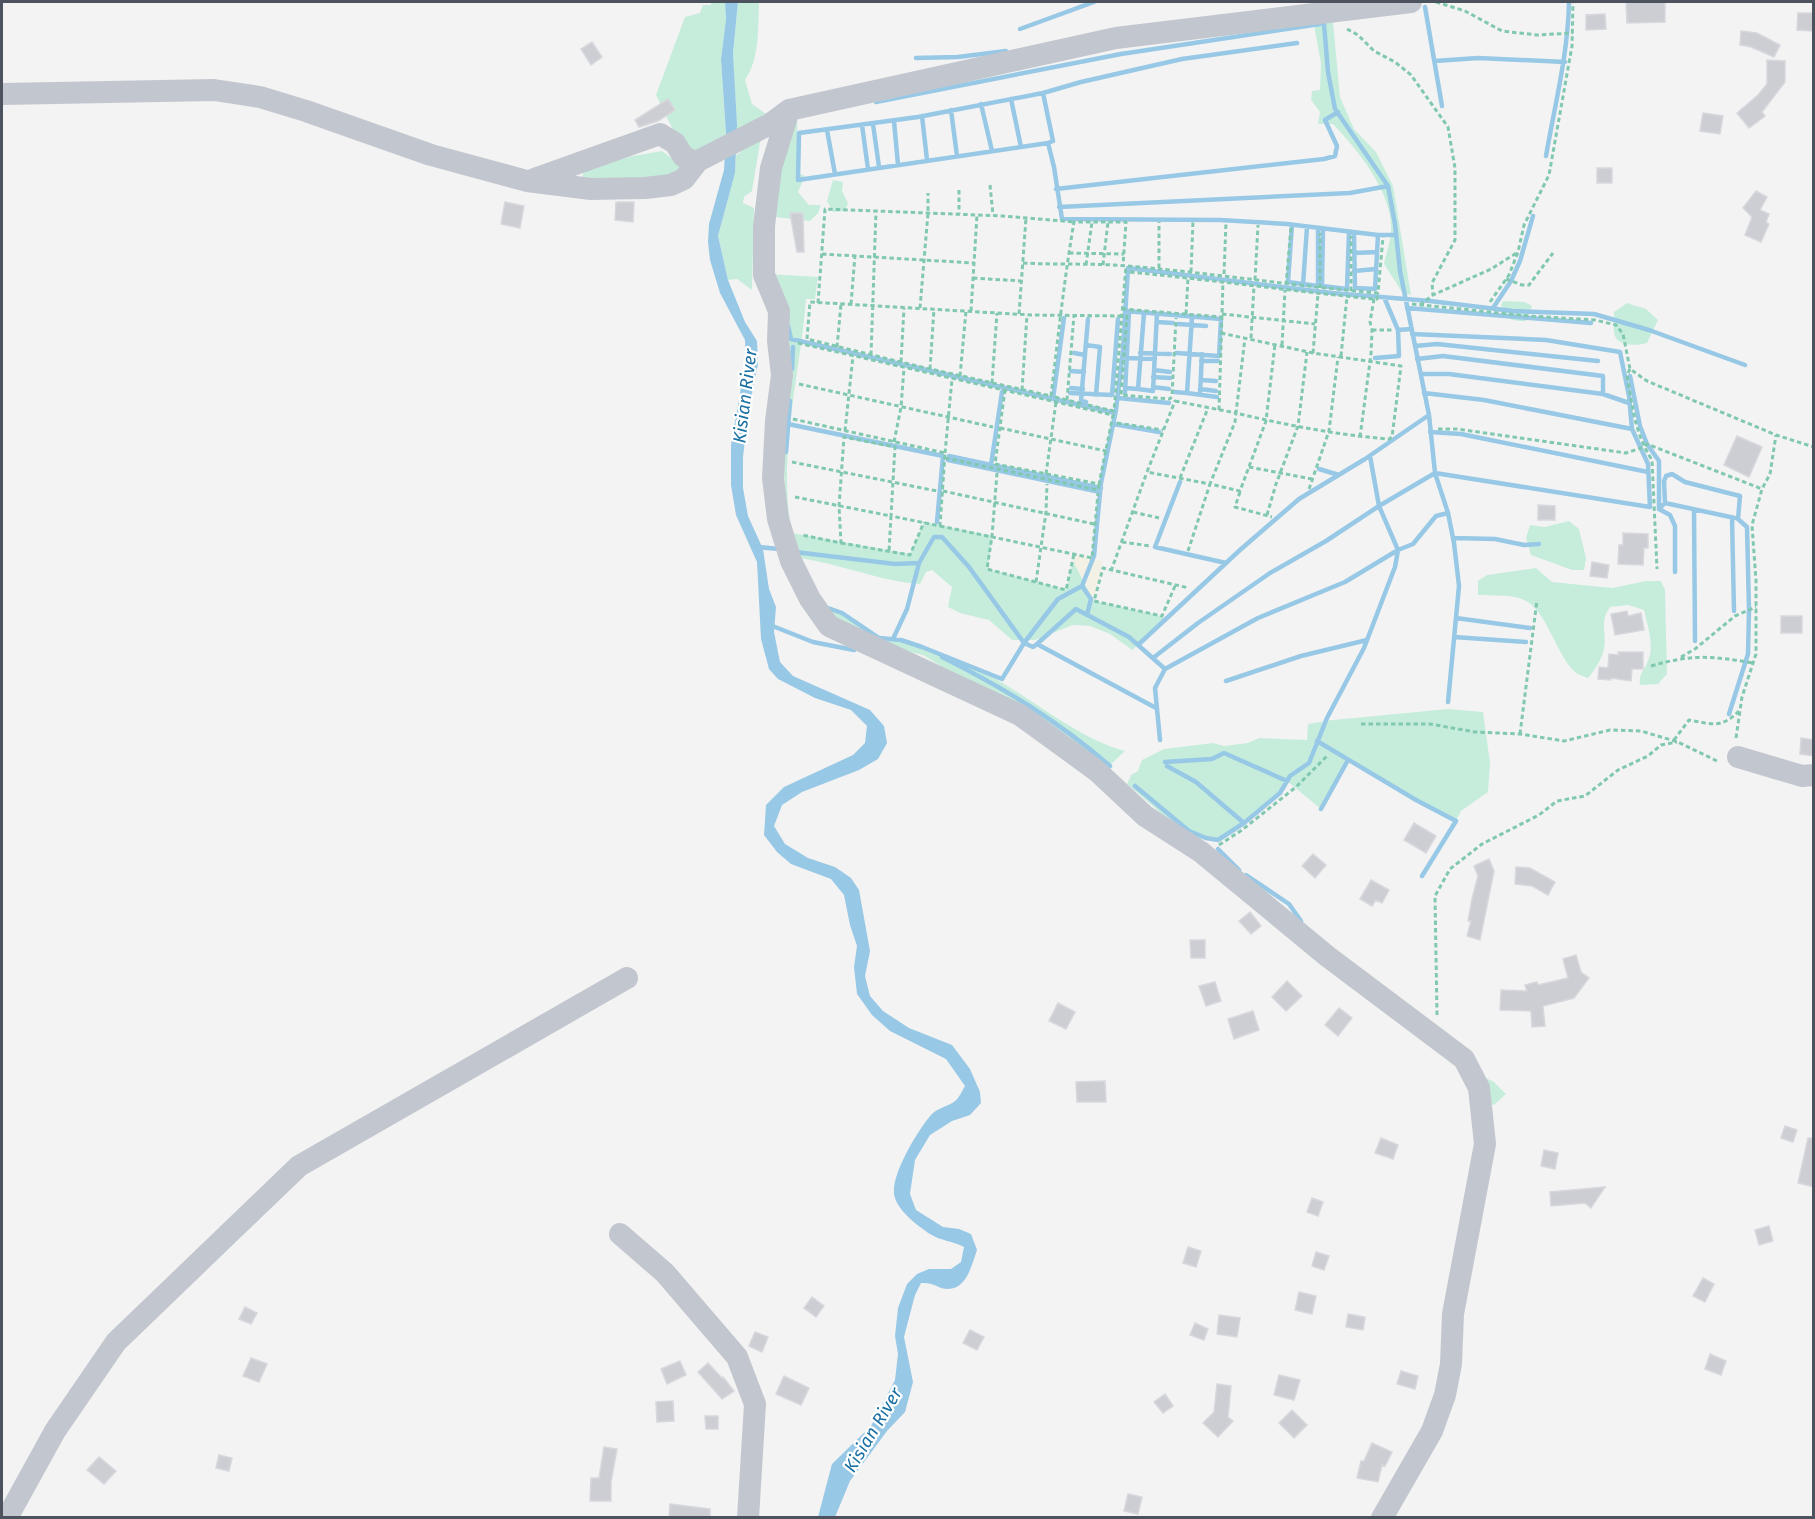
<svg xmlns="http://www.w3.org/2000/svg" width="1815" height="1519" font-family="'Fira Sans',sans-serif">
<rect width="100%" height="100%" fill="#f4f3f3"/>
<!-- green -->
<path fill="#c6eddc" d="M711 2H725L726 19 721 59 726 134 692 157 677 138 656 95 685 17 700 13 703 5H711Z
M738 2H759C758 28 760 58 745 80L752 104 766 114 737 134 733 53Z
M1333 22 1340 97 1354 129 1376 152 1393 186 1411 295 1402 292 1384 264C1386 254 1390 243 1391 232 1394 195 1358 150 1333 124H1318L1320 112 1311 100 1312 91 1320 90 1321 63 1314 25Z
M797 111 798 173 805 176 798 192 809 205H821L818 213 810 221 776 217 773 182Z
M761 137 752 191 744 197 743 203 754 208 752 290 737 279 728 280 718 236 735 173 736 155 741 152 743 147Z
M662 151 682 166 673 176 581 181 585 168 633 156Z
M833 180 843 182 842 191 848 203 845 211 833 212 827 201Z
M767 274 818 277 815 299H806C800 376 777 456 792 533L910 554 924 522 992 536 988 569 1066 590 1073 561 1094 601 1162 616 1165 621 1132 650 1110 634 1090 626 1073 625 1035 640H1012L989 620 960 613 948 607 952 587 932 570 926 572 920 584C878 581 839 563 798 558L789 533Z
M1503 301 1525 302 1532 306 1526 321C1509 321 1508 320 1501 305Z
M1627 303 1646 309 1658 320 1647 343C1637 346 1616 347 1614 333 1613 326 1614 319 1614 312Z
M1569 521 1579 529 1586 558 1584 570H1572L1531 555 1526 538 1530 525 1545 527Z
M1536 568 1552 582 1612 588 1646 581H1661L1665 590 1667 674 1658 684 1640 685C1638 673 1646 669 1649 658 1654 644 1647 624 1644 610L1628 605 1610 607C1599 623 1607 632 1604 649 1602 659 1594 671 1588 678 1584 676 1578 675 1575 672 1556 655 1547 610 1524 600 1511 594 1492 596 1478 595V581L1487 575Z
M830 610C848 615 861 628 878 636 886 640 896 639 904 641 937 652 972 665 1001 682 1042 706 1079 738 1125 751L1107 768 923 655 869 642 830 623Z
M1448 709 1483 712 1490 763 1488 792 1461 811 1456 821 1348 760 1321 809 1287 781 1280 793 1244 823 1218 840 1195 839 1170 821 1127 784 1131 775 1138 771 1142 760 1164 749 1213 743 1224 746 1248 743 1259 738 1307 740 1308 724 1333 720Z
M1486 1078 1494 1082 1506 1094 1494 1105 1487 1103Z"/>
<!-- sand -->
<path fill="#f3f1e6" d="M1074 554 1103 561 1094 601 1073 561Z"/>
<!-- water -->
<path fill="#97c8e5" d="M725 2H738L733 53 737 125 735 173 718 236 728 280 745 322 757 341 758 364 748 413 743 457V488L748 516 763 549 769 589 776 607 774 632 780 662 793 676 870 710 884 726 887 743 878 759 859 770 802 792 782 805 774 826 785 844 808 858 835 867 851 878 859 890 870 951 865 976 870 996 883 1011 909 1028 952 1045 970 1069 980 1092 981 1103 970 1115 952 1121 930 1135 915 1160 910 1194 916 1210 943 1227 959 1229 971 1234 977 1250C972 1264 967 1289 948 1289 938 1289 935 1282 921 1283L915 1295 904 1337 913 1382 905 1412 887 1431 850 1481 835 1517H818L832 1464 871 1426 895 1380 898 1354 895 1336 898 1308 907 1284 917 1274 929 1269H951L961 1262 964 1247C953 1241 941 1241 930 1234 918 1226 895 1209 894 1193 892 1173 918 1130 931 1115 938 1107 952 1106 958 1098 961 1094 963 1089 965 1086L946 1059 890 1031 872 1015 857 994 854 967 857 946 850 925 844 895 831 879 791 864 777 852 764 835 766 805 784 787 853 755 865 743 867 726 851 710 815 698 778 679 769 669 761 639 757 562 736 515 731 485V445L746 359 745 340 720 293 710 260 708 242 709 224 724 170 726 134 721 59 726 19Z"/>
<g fill="none" stroke-linecap="round" stroke-linejoin="round">
<!-- stream -->
<path stroke="#97c8e5" stroke-width="4.5" d="M1425 7 1442 106
M1324 24 1328 72 1335 109 1388 186 1395 224 1400 271 1429 415 1435 473 1448 513 1454 543 1459 586 1448 702
M1020 29 1094 2
M916 58 958 57 1006 51
M1435 61 1478 58 1565 62
M1043 93 1053 141 1048 143 1054 167 1062 219 1220 220 1287 224 1378 235H1396
M1011 99 1021 147
M876 102 1121 54 1320 24
M981 104 992 151
M951 110 957 156
M922 116 927 160
M894 121 898 165
M873 124 879 167
M862 125 868 169
M827 130 835 174
M1048 143 798 180 799 133 918 117 1043 93 1081 82 1182 59 1297 43
M1546 156C1555 104 1568 54 1569 2
M1056 189 1324 159 1335 156 1337 146 1325 120 1338 112
M1059 207 1350 193 1388 186
M1292 225 1288 282 1318 286V229
M1323 229 1322 286 1347 289 1349 232
M1354 233 1355 288 1375 289 1378 235
M1354 253 1377 252
M1354 271 1376 269
M1303 285 1307 227
M1384 297 1398 330
M1407 308 1591 323
M1493 308 1511 281 1520 261 1533 216
M1125 311 1221 319 1219 356 1176 353
M1192 317 1187 393 1217 397
M1157 322 1173 323
M1178 324 1206 326
M788 326 791 339 1115 413
M1412 334 1546 340 1620 352 1629 396 1632 429
M1086 345 1100 347 1096 395
M1415 346 1437 344 1598 361
M1074 353 1085 355
M1140 353 1170 354
M1127 358 1155 359
M1375 358 1399 356 1398 330 1411 329
M1417 359 1443 356 1603 376V394
M1201 361H1218
M792 369 793 347
M1154 370 1170 372
M1071 371 1084 372
M1421 374H1449L1603 394 1629 403
M1630 376 1640 426 1647 444 1659 461V509
M1153 377 1170 378
M1201 380 1216 381
M1153 387 1169 389
M1071 388 1083 389
M1125 388 1138 389 1144 313
M1138 389 1153 391 1157 314
M1200 389 1216 391
M1174 392 1187 393
M1070 393 1112 395 1118 319
M1125 393 1129 312
M1200 394 1202 354
M1118 398 1169 403
M1053 399 1064 318
M1085 407 1086 402 1081 401 1088 319
M788 424 943 456 937 522
M1113 424 1159 432
M1430 432 1461 434 1648 472
M786 452 790 401
M949 456 1101 488
M948 460 1100 492
M991 465 1002 392
M1319 469 1339 475
M1180 482 1155 547 1226 563
M1665 503 1664 481 1666 476 1672 474 1685 482 1740 496 1738 519 1747 527 1749 610 1748 654 1729 714
M1659 509 1665 503 1735 518
M1659 509 1670 515 1675 526V572
M1694 510 1695 641
M1732 517 1734 611
M1453 538 1495 539 1524 545 1539 544
M758 547 779 549
M795 552 895 564 919 563 934 537H942L969 567 1024 643 1033 647 1037 644 1156 708
M1082 586 1091 599 1087 615
M828 608 842 613 879 638 901 640 922 647 1002 679 1024 643 1058 599 1082 586 1094 556 1101 483 1116 410 1123 350 1128 268 1332 293 1430 301 1513 311 1594 314 1649 330 1745 365
M1456 618 1530 628
M770 625 813 642 854 650
M1454 637 1526 642
M893 639 907 609 919 563
M1037 644 1076 609 1129 637 1165 669
M1138 645 1240 550 1299 499 1365 459 1429 415
M942 657C1004 688 1058 721 1110 766
M1153 658 1198 623 1270 573 1326 541 1379 506 1435 473 1650 507 1648 464 1632 429 1484 400 1424 393
M1226 681 1301 656 1367 640
M1160 740 1155 688 1165 669 1258 618 1345 582 1398 550 1379 506 1370 456
M1317 741 1416 800 1456 821 1422 876
M1165 762 1212 759 1224 753 1287 781
M1167 766 1196 782 1244 823
M1135 786 1189 831 1206 838 1218 840 1244 823 1280 793 1290 776 1309 763 1327 718 1364 648 1395 567 1398 550 1413 544 1436 516 1448 513
M1321 809 1348 760
M1218 849 1239 870
M1246 875 1289 904 1301 921"/>
</g>
<!-- building -->
<path fill="#cdced4" stroke="#d7d8dd" stroke-width="1.5" d="M1626 2H1665V22L1627 23Z
M1798 13H1813V31L1797 30Z
M1605 14 1606 29 1586 30V15Z
M1741 31 1757 33 1780 45 1774 57 1751 47 1740 45Z
M592 42 602 57 591 65 581 49Z
M1767 60 1785 61V82L1762 112 1765 116 1749 128 1737 113 1758 95 1767 84Z
M668 99 675 110 658 121 639 127 635 120Z
M1703 113 1723 116 1720 134 1700 131Z
M1597 168H1612V183H1597Z
M1756 191 1767 197 1760 210 1769 214 1766 222 1769 224 1761 242 1745 235 1752 217 1743 208Z
M505 202 524 206 520 228 501 224Z
M616 202H634L633 222 615 220Z
M790 213H803L804 252H797Z
M1737 436 1762 447 1749 477 1724 465Z
M1538 505 1555 506V520H1538Z
M1623 533 1648 534V548H1644L1643 565 1618 564 1619 545H1623Z
M1592 562 1609 565 1607 578 1590 576Z
M1627 611 1628 616 1641 613 1644 630 1615 635 1611 614Z
M1781 616H1802V633H1781Z
M1618 652H1643V669H1632L1631 681 1611 678V680L1598 679 1599 667 1608 668 1609 654 1619 655Z
M1801 738 1814 740V756L1800 754Z
M1414 823 1436 836 1426 853 1404 840Z
M1313 854 1326 865 1315 878 1302 866Z
M1489 859 1494 871 1480 940 1467 936 1471 921H1468L1472 899 1478 876 1474 866Z
M1516 867 1530 868 1555 882 1548 895 1532 886 1515 884Z
M1371 880 1389 890 1382 903 1376 900 1372 906 1360 899Z
M1250 912 1261 926 1251 934 1239 921Z
M1190 940H1205V958H1191Z
M1576 955 1581 972 1589 978 1574 998 1543 1006 1545 1026 1532 1027 1531 1011 1500 1010 1501 990 1527 991 1525 985 1537 982 1538 985 1568 978 1563 959Z
M1287 981 1302 996 1286 1011 1272 997Z
M1215 982 1221 1001 1206 1006 1199 986Z
M1058 1003 1075 1012 1066 1029 1049 1021Z
M1339 1008 1352 1018 1338 1036 1325 1025Z
M1253 1011 1259 1030 1234 1039 1228 1019Z
M1105 1081 1106 1102H1077L1076 1082Z
M1785 1126 1797 1130 1793 1142 1781 1138Z
M1381 1138 1398 1145 1393 1159 1375 1153Z
M1808 1138H1814V1187L1798 1183Z
M1544 1150 1558 1153 1555 1169 1541 1166Z
M1605 1187 1591 1208 1585 1203 1551 1206 1550 1192Z
M1312 1198 1323 1202 1318 1216 1307 1212Z
M1769 1226 1773 1241 1759 1245 1755 1230Z
M1188 1247 1201 1251 1196 1267 1183 1263Z
M1316 1252 1329 1256 1324 1270 1312 1266Z
M1703 1278 1714 1284 1705 1302 1693 1296Z
M1299 1292 1316 1296 1312 1314 1295 1310Z
M812 1297 824 1306 816 1317 804 1308Z
M245 1307 257 1313 251 1324 239 1319Z
M1348 1314 1365 1317 1363 1330 1346 1327Z
M1219 1315 1240 1318 1237 1337 1217 1334Z
M1195 1323 1208 1329 1204 1340 1190 1335Z
M970 1330 984 1337 977 1350 963 1343Z
M755 1332 768 1337 762 1352 749 1346Z
M1710 1354 1726 1361 1721 1375 1705 1369Z
M251 1358 267 1364 259 1382 243 1376Z
M680 1361 686 1375 667 1384 661 1369Z
M708 1363 722 1378 723 1377 734 1391 722 1399 698 1372Z
M1401 1371 1418 1376 1415 1389 1397 1384Z
M1279 1375 1300 1380 1294 1400 1274 1395Z
M784 1376 809 1388 801 1405 776 1394Z
M1217 1384 1231 1386 1228 1417 1233 1421 1218 1437 1203 1423 1214 1412Z
M1165 1394 1173 1406 1163 1413 1154 1402Z
M673 1401 674 1421 657 1422 656 1402Z
M1292 1410 1307 1425 1294 1438 1279 1423Z
M705 1416H718V1429H706Z
M1372 1443 1392 1452 1385 1466 1382 1465 1378 1482 1357 1478 1361 1461H1364Z
M604 1447 617 1449 611 1482V1501H590L591 1478H599Z
M219 1455 232 1458 229 1471 216 1468Z
M99 1457 116 1471 104 1484 87 1470Z
M1128 1494 1142 1497 1138 1514 1124 1511Z
M670 1504 710 1509V1518H669Z"/>
<g fill="none" stroke-linecap="round" stroke-linejoin="round">
<!-- path -->
<path stroke="#81c8b1" stroke-width="3" stroke-dasharray="4.5 3" stroke-linecap="butt" d="M1436 2 1465 11 1502 31 1537 35 1573 33
M1347 29 1358 35 1374 51 1395 62 1411 75 1448 127 1455 168V240L1432 283 1433 295
M990 185 993 215
M959 190V214
M1069 253 1124 254
M822 254 974 263
M1023 263C1058 265 1093 263 1128 266 1212 273 1294 286 1378 293L1383 237
M1086 265 1092 222
M1103 265 1108 222
M1159 268V222
M1130 272C1212 280 1292 291 1374 299H1377V293
M1191 272 1193 221
M1224 274 1226 222
M973 278 1021 281
M1506 279 1522 285H1529L1553 253
M1255 280 1258 225
M1286 285 1291 228
M1320 288V233
M1351 291V236
M1490 302 1509 275 1518 252 1524 225 1549 175 1572 46 1573 2
M818 303 825 209 1003 216 1074 222
M851 304 855 255
M1412 304 1529 316 1595 320 1616 325 1623 334 1630 369 1647 381 1776 435 1814 447
M1420 305 1433 295 1491 269 1518 252
M920 308 928 213V193
M1122 309 1222 317
M971 311 977 215
M1019 314 1026 218
M1186 314 1188 278
M1222 314 1315 324
M1127 315 1121 395 1170 399 1172 396 1176 318
M1122 316 1031 315 810 302 807 339 917 366 1051 396C1058 338 1064 280 1074 222H1126L1123 266
M1372 330H1394
M1221 333 1313 353 1401 366 1392 437 1389 439C1337 435 1286 425 1236 413L1245 338
M1251 338 1254 286
M798 343 1113 415 1099 484 995 464 1005 390
M1282 345 1285 290
M837 347 841 304
M1313 353 1318 294
M871 355 876 211
M1341 356 1347 296
M901 362 904 308
M930 369 934 309
M1630 369 1627 375C1632 405 1635 434 1652 460L1657 569
M960 376 966 311
M992 383 997 313
M799 384 993 427
M1022 390 1027 315
M1055 397 1083 404
M1067 400 1074 315
M1175 401 1236 413 1235 422 1210 484 1147 472Z
M1088 405 1114 411 1126 266
M1219 410 1223 281
M793 419 945 453 940 526 891 516 895 447 844 437 839 506 841 543 802 535
M1117 423 1163 430
M1000 428 1106 451
M1438 429H1457L1626 453 1644 447 1647 444 1762 489
M845 431 853 356
M1360 437 1371 354 1372 330 1370 322 1374 299
M894 442 901 407 904 368
M945 453 952 379
M945 458 1098 490 1099 484
M792 462 937 491
M1249 467 1312 479
M997 473 992 536 987 569 1066 590 1074 554
M1046 474 1056 402
M1180 478 1208 408
M1309 489 1329 431 1338 357
M943 491 1094 524
M1240 492 1235 507 1272 517
M795 497 891 516 889 551
M1133 512 1159 518
M1267 515 1276 484 1298 426 1307 352
M940 526 1092 558 1098 493
M1122 542 1150 546
M841 543 910 555 924 522
M1188 551 1210 484 1240 491 1266 421 1275 344
M1111 571 1147 472
M1036 582 1046 512 1047 484
M1175 586 1162 616 1094 601 1103 568 1189 588
M1681 657 1695 649 1735 616 1756 607
M1651 666C1692 654 1712 656 1753 663
M1361 724H1430L1475 732 1520 734 1564 741 1610 730 1641 731 1678 742 1719 762
M1520 734 1537 600
M1736 738 1742 697 1756 654V581L1752 525 1762 489 1770 474 1776 435
M1674 740 1689 720C1712 724 1721 729 1739 711
M1219 845 1242 830 1296 787 1327 756
M1437 1015 1435 896 1450 869 1482 844 1539 815 1557 801 1585 796 1618 770 1648 756 1661 745 1677 742"/>
<!-- minor -->
<path stroke="#c2c7cf" stroke-width="22" d="M2 94 214 90 260 97 306 111 431 155 527 181 591 189 645 188 671 185 684 179 698 161 770 124 789 110 1116 38 1411 2
M789 110 771 168 764 226V275L779 311 778 341 782 375 776 421 773 478 778 519 791 561 810 599 829 626 1020 715 1097 771 1145 816 1201 852 1327 956 1464 1059 1479 1088 1485 1144 1453 1314 1451 1364 1445 1395 1432 1431 1382 1518
M534 179 660 134 675 143 683 156 696 163
M1738 757 1802 776 1814 775
M620 1234 665 1273 737 1357 755 1404 748 1518
M7 1518 55 1431 116 1342 299 1166 627 978"/>
</g>
<g text-anchor="middle" stroke-width="4.5" stroke-linejoin="round" paint-order="stroke">
<!-- water labels -->
<g font-size="18" font-style="italic" fill="#1a6fa3" stroke="#fff">
<text transform="translate(745 396) rotate(-83)" y="6">Kisian River</text>
<text transform="translate(873 1430) rotate(-59)" y="6">Kisian River</text>
</g>
</g>
<!-- border -->
<rect width="1815" height="1519" fill="none" stroke="#4c525e" stroke-width="6"/>
</svg>
